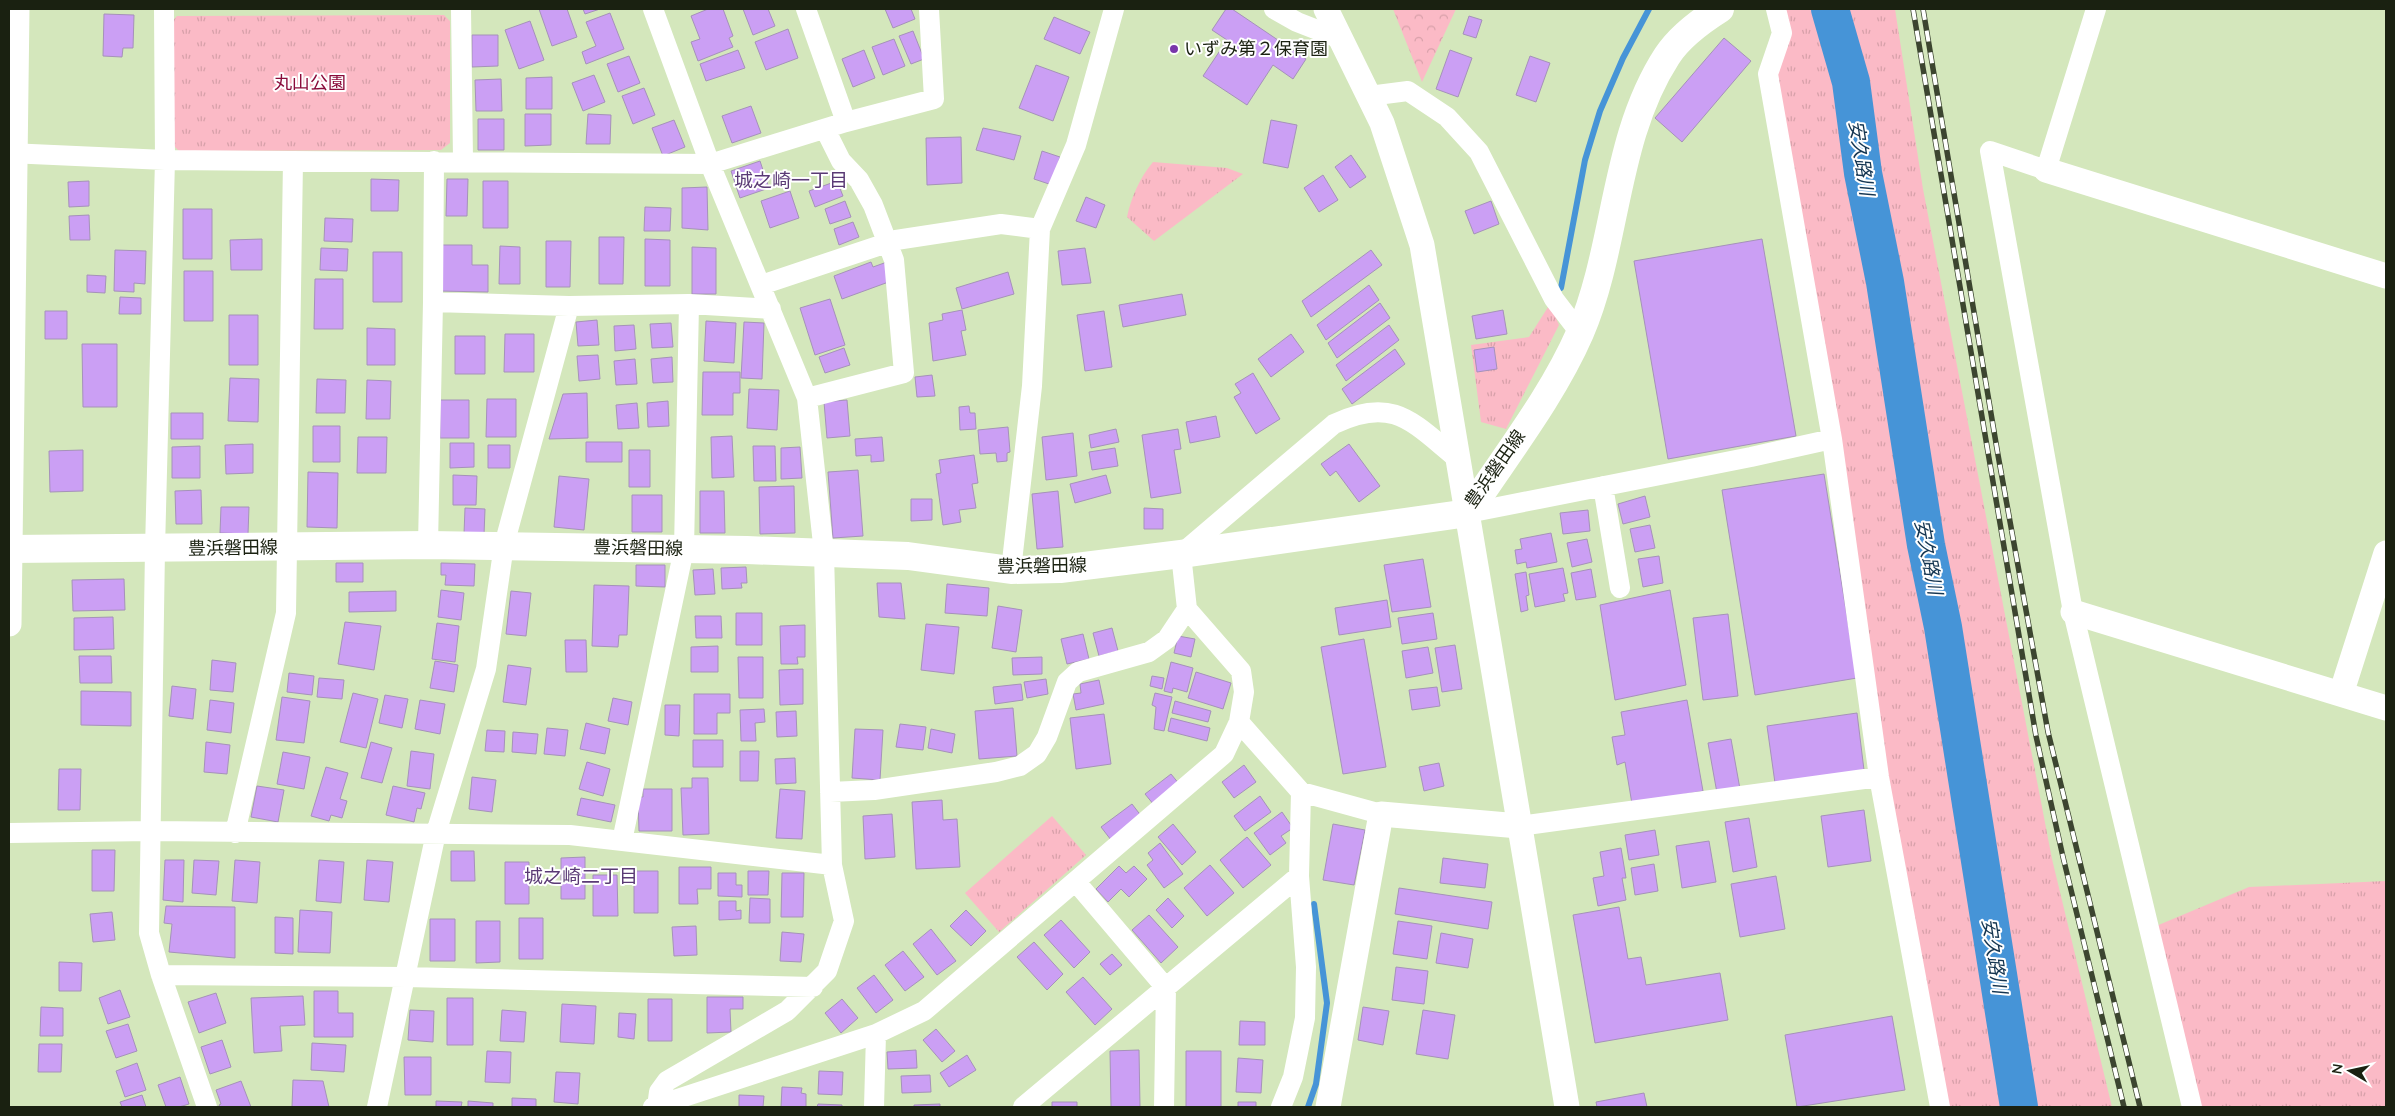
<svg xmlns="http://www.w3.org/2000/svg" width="2395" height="1116" font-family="Quicksand,'Noto Sans JP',sans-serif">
<defs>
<pattern id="grass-tufts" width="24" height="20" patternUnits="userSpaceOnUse" patternTransform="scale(1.25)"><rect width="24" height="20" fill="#fbbac6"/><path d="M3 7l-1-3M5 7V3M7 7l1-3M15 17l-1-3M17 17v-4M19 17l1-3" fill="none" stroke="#d7a0a9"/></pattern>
<pattern id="forest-crowns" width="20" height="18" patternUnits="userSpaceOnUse" patternTransform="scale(1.25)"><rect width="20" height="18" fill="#fbbac6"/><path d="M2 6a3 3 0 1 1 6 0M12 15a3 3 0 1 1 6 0" fill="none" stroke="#d7a0a9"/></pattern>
</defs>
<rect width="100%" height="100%" fill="#d4e7bc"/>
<!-- grass -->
<path fill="url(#grass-tufts)" d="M1783 9H1895L1923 189 2052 859 2112 1107H1939L1768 74Z
M444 15 450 21V143L441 150 179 151 171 143 170 24 177 16Z
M1153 162 1227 168 1243 174 1154 241 1127 217C1131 198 1140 177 1153 162Z
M1550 304 1559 325 1506 429 1481 422 1471 345 1529 337Z
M1052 816 1086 855 999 932 965 893Z
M2386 881V1107H2192L2149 929 2249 887Z"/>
<!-- forest -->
<path fill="url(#forest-crowns)" d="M1393 9H1456L1422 82Z"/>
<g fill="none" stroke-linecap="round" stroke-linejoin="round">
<!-- stream -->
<path stroke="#4694d7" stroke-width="6" d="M1561 288 1585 160 1600 111 1623 58 1649 9
M1308 1107 1316 1084 1327 1003 1314 904"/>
<!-- river -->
<path stroke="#4694d7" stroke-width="38" d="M1830 9 1851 82 1863 173 1885 282 1926 545 1943 627 2019 1107"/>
</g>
<!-- building -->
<path fill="#cb9ff4" stroke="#a592b9" d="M539 9H567L577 37 552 46Z
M583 9H600L585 14Z
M708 9H723L733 36 729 38 733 47 698 61 691 42 700 39 691 16Z
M743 9H768L775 26 753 35Z
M885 9H911L915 19 893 28Z
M1226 9H1232L1306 59 1293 79 1273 65 1247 105 1203 76 1227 40 1212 30Z
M610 13 624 49 586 64 582 52 596 46 586 22Z
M104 14 134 15 133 48H123L122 57 103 56Z
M1469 16 1482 20 1476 38 1463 34Z
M1054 17 1090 32 1080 54 1044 39Z
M530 21 544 60 519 69 505 30Z
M788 29 798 58 766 70 755 42Z
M913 31 924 59 911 64 899 36Z
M472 35H498V66L472 67Z
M1724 38 1751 61 1682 142 1655 118Z
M894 39 905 66 883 75 872 47Z
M738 50 745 68 706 81 700 64Z
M864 50 875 78 853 87 842 59Z
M1450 50 1472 58 1458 97 1436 89Z
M629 56 640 83 618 92 607 64Z
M1530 56 1550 63 1536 102 1516 95Z
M1036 65 1069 77 1053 121 1019 108Z
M594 75 605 102 583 111 572 83Z
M552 77V109H526V78Z
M501 79 502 111H476L475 80Z
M644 88 655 115 633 124 622 96Z
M751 106 761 133 732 143 722 116Z
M525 114H551V145L525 146Z
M588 114 611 115 610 144H586Z
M478 119H504V150H478Z
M674 120 685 147 663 156 652 128Z
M1271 120 1297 125 1288 168 1263 163Z
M983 128 1021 136 1014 160 976 150Z
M961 137 962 183 927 185 926 138Z
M1042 151 1060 157 1052 185 1034 179Z
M1351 155 1366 177 1350 188 1335 167Z
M760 161 769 188 740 198 731 171Z
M1323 175 1338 200 1319 212 1304 188Z
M371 179 399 180 398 211H371Z
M447 179H468L467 216H446Z
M89 181V206L69 207 68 182Z
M483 181H508V228H483Z
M837 181 843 196 815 207 809 191Z
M707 187 708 230 682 228V188Z
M790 191 799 218 770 228 761 201Z
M1086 197 1105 205 1096 228 1076 221Z
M845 201 851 217 830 224 825 209Z
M1491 201 1499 224 1474 234 1465 211Z
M645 207 671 208 670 231H644Z
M183 209H212V259H183Z
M89 215 90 240H70L69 216Z
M325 218 353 219 352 242 324 241Z
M853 222 859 237 839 245 834 229Z
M599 237H624L623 284H599Z
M262 239V270H231L230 240Z
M645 239 670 240V286H645Z
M1762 239 1796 436 1668 459 1634 261Z
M546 241H571L570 287H546Z
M439 245H472V265H488V292L439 291Z
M500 246 520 247V284H499Z
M692 247 716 248V294H692Z
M321 248 348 249 347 271 320 270Z
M1085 248 1091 283 1062 285 1058 251Z
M115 250 146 251 145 284 134 283V292L114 291Z
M1371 250 1382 265 1311 317 1302 301Z
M373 252H402V302H373Z
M871 262 873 267 887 262 894 280 842 299 834 276Z
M184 271H213V321H184Z
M1008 272 1014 294 962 309 956 288Z
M87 275 106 276 105 293 87 292Z
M315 279H343V329H314Z
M1369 285 1379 300 1326 340 1317 325Z
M1182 294 1186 315 1123 327 1119 305Z
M120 297 141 298V314H119Z
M830 299 845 345 815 355 800 308Z
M1380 303 1390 318 1337 358 1328 343Z
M962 310 966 330 961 331 966 355 933 361 929 323 943 320 942 314Z
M1503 310 1507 334 1476 339 1472 316Z
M45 311H67V339H45Z
M1104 311 1112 367 1085 371 1077 315Z
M229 315H258V365H229Z
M597 320 599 345 578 346 576 322Z
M706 321 736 323 734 363 704 361Z
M744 322 764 323 762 379 741 378Z
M671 323 673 347 652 348 650 324Z
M634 325 636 349 615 351 614 326Z
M1389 325 1399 340 1346 381 1336 365Z
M367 328 395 329V365H367Z
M505 334H534V372H504Z
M1291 334 1304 352 1271 377 1258 359Z
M455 336H485V374H455Z
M82 344H117V407H83Z
M1494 347 1497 369 1477 372 1474 350Z
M844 348 850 365 825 373 819 357Z
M1395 349 1405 364 1352 404 1342 389Z
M598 355 600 379 579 381 577 356Z
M672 357 673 382 653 383 651 359Z
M635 359 637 384 616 385 614 361Z
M703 372H740V393H733V415H702Z
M1253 373 1280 419 1256 434 1234 397 1241 393 1235 384Z
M932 375 935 396 917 397 915 377Z
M230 378 259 379 258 422 228 421Z
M317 379 346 380 345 413H316Z
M367 380 391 381 390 419H366Z
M749 389 779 390 777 430 747 428Z
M587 393 588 438 549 439 563 394Z
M487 399H516V437H486Z
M440 400H469V438H440Z
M847 400 850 436 827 438 824 402Z
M668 401 669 426 648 427 647 403Z
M637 403 639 428 618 429 616 405Z
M969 406 970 413H975L976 429 960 430 959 407Z
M171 413H203V439H171Z
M1216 416 1220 437 1190 443 1186 422Z
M313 426H340V462H313Z
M1008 427 1010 452 1007 453V461L997 462 996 453 980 454 978 430Z
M1116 429 1119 442 1091 448 1089 435Z
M1178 429 1181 449 1174 450 1181 493 1151 498 1142 435Z
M1073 433 1077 476 1046 480 1042 437Z
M732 436 734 477 712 478 711 437Z
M358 437H387L386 473H357Z
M882 437 884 461 871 462V455L856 456 855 439Z
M586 442H622V462H586Z
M450 443H474V467L450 468Z
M253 444V473L226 474 225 445Z
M1349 444 1380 486 1359 502 1336 471 1330 476 1321 464Z
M488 445H510V468H488Z
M200 446V478H172V447Z
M753 446H775L776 481H754Z
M800 447 802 478 781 479V448Z
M1115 448 1118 466 1092 470 1089 452Z
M83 450V491L50 492 49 451Z
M629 450H650V487H629Z
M974 455 978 483 972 484 976 508 959 510 961 522 943 525 936 474 941 473 939 460Z
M858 470 863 536 833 538 828 472Z
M308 472 338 473 337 528 307 527Z
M1824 474 1857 678 1755 695 1722 490Z
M453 475 477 476 476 505H453Z
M1106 475 1111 493 1075 503 1070 484Z
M559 476 589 479 584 530 554 527Z
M794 486 795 533 760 534 759 487Z
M201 490 202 524H176L175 491Z
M700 491H724L725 533H700Z
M1058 491 1063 547 1037 549 1032 494Z
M632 495H662V532H632Z
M1645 496 1650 517 1623 524 1618 504Z
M911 499H932V520L911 521Z
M221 507H249L248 534 220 533Z
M465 508 485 509 484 535 464 534Z
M1144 508 1163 509V529H1144Z
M1588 510 1590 531 1563 534 1560 513Z
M1650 525 1655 548 1635 552 1630 529Z
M1551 533 1557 562 1527 568 1526 562 1517 564 1515 550 1522 549 1520 539Z
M1587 539 1592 562 1572 567 1567 543Z
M1659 556 1663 583 1643 587 1638 559Z
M1423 559 1431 607 1392 612 1384 565Z
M336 563H363V582H336Z
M441 563 475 564 474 586 445 585 446 575H441Z
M636 565H665V587L636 586Z
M746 567 747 583H741L742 588 722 589 721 568Z
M1563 568 1568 593 1563 594 1565 601 1535 607 1529 574Z
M713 569 715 594 695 595 693 570Z
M1591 569 1596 597 1576 600 1571 573Z
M1526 572 1529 595 1526 596 1528 610 1521 612 1515 574Z
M124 579 125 610 73 611 72 580Z
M877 583H901L905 619 879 617Z
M947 584 989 588 987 616 945 613Z
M594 585 629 586 627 635H619L618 647 592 646Z
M441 590 464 593 461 620 438 617Z
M1670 590 1686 685 1615 700 1600 605Z
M396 591V611L349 612V592Z
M511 591 531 593 526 636 506 634Z
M1387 600 1391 627 1339 635 1335 608Z
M998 606 1022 610 1016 652 992 648Z
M736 613H762V645H736Z
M1433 613 1437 639 1402 644 1398 618Z
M1728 614 1738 696 1703 700 1693 618Z
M695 616H721L722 638H696Z
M113 617 114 649 74 650V618Z
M345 622 381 626 374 670 338 664Z
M437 623 459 626 455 662 432 659Z
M926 624 959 627 954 674 921 670Z
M805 625V657H797L798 664H781L780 626Z
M1112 628 1118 651 1099 656 1093 633Z
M1083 634 1089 659 1067 664 1061 639Z
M1178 636 1195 639 1191 657 1174 653Z
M1364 639 1386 767 1343 774 1321 647Z
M565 640H586L587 672H566Z
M1455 645 1462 689 1442 692 1435 648Z
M718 646V672H691V647Z
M1428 647 1433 673 1406 678 1402 651Z
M79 656H111L112 683H80Z
M738 657H763V698H739Z
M1042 657V674L1013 675 1012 658Z
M212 660 236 663 233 692 210 690Z
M435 661 458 665 454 692 430 688Z
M1171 662 1193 668 1187 692 1173 688 1172 693 1164 691Z
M508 665 531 668 526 705 503 702Z
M803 669V704L780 705 779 670Z
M1196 672 1231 683 1223 709 1188 698Z
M289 673 314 676 312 695 287 692Z
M1152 676 1164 678 1162 689 1150 686Z
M319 678 344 680 342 699 317 697Z
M1046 679 1048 694 1027 698 1024 682Z
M1099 680 1104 704 1076 710 1073 694 1081 693 1080 684Z
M1021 684 1023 700 995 704 993 687Z
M172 686 196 689 193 719 169 716Z
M1437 687 1440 706 1412 710 1409 690Z
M81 691 131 692V726L81 725Z
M353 693 378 699 366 748 340 742Z
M1155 693 1172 697 1164 731 1154 729 1156 707 1152 705Z
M694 694H730V713H717V734H694Z
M385 695 408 699 402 728 379 723Z
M282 697 310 701 304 743 276 740Z
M613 698 632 702 628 725 608 721Z
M210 700 234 703 231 733 207 730Z
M420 700 445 704 440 734 415 729Z
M1687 700 1703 791 1632 804 1625 762 1617 765 1612 737 1625 735 1621 712Z
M1175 701 1211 711 1208 722 1172 713Z
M665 705H680L679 736 665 735Z
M1013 708 1017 756 979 759 975 711Z
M764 709 765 722 755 723 756 741H741L740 710Z
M796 711 797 736 777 737 776 712Z
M1857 713 1864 770 1775 783 1767 726Z
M1104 714 1111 764 1076 769 1070 718Z
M1171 718 1210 728 1207 741 1168 731Z
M586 723 610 729 605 754 580 749Z
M900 724 926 727 923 750 896 747Z
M547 728 568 730 565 756 544 754Z
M855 729 883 730 880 780 852 778Z
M931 729 955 734 952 753 928 748Z
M487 730 505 731 504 752 485 751Z
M513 732 538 734 536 754 512 752Z
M1731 739 1740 789 1717 793 1708 743Z
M693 740H723V767H693Z
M206 742 230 745 227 774 204 772Z
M371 742 392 748 382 783 361 778Z
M411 751 434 754 430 789 407 786Z
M740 751H759L758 781H740Z
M283 752 310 757 304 789 277 784Z
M795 758 796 783 776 784 775 759Z
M587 762 610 769 603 796 579 789Z
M1439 763 1444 786 1424 791 1419 767Z
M1244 765 1256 782 1234 798 1222 782Z
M326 767 348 773 340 799 347 801 342 818 331 815 329 821 311 816Z
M59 769H81L80 810H58Z
M1171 774 1180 785 1154 805 1145 794Z
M472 777 496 780 492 812 469 809Z
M692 778H708L709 834 683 835 681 788H692Z
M257 786 284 790 278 822 251 817Z
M393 786 425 793 421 809 417 808 414 822 386 815Z
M643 789H672V831H639L638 797H643Z
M780 789 805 791 802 839 776 838Z
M1260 796 1271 812 1245 831 1234 816Z
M581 798 615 805 611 822 577 815Z
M942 800 943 820 957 819 960 867 916 869 912 802Z
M1132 804 1142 817 1111 840 1101 827Z
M1864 810 1871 861 1828 867 1821 816Z
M1282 812 1293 828 1281 836 1286 843 1270 855 1254 833Z
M892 814 895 857 865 859 863 816Z
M1749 818 1757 867 1733 872 1725 822Z
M1173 824 1196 852 1182 865 1158 837Z
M1333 824 1365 830 1354 885 1323 880Z
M1655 830 1659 855 1629 860 1625 835Z
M1247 837 1271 865 1243 888 1220 860Z
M1709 841 1716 882 1682 888 1676 846Z
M1160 843 1183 874 1164 888 1147 865 1153 860 1148 853Z
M1621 848 1626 878H1622L1626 900 1598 906 1593 878 1604 876 1600 852Z
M92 850H115L114 891H92Z
M451 851H474L475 881H451Z
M585 857V899H561V858Z
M1443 858 1488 864 1485 888 1440 883Z
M165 860H184L183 902 163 900Z
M194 860 219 861 216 895 192 893Z
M235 860 260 862 257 903 232 901Z
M319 860 344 862 341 903 316 901Z
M367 860 393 862 389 902 364 900Z
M505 862H529V904H505Z
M1654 864 1658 891 1635 895 1631 868Z
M1210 865 1234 893 1207 916 1184 888Z
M1119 866 1126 873 1134 866 1147 879 1129 897 1121 889 1108 902 1096 889Z
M679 867H711V889H697L698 904H679Z
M634 871H658V913H634Z
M748 871H769L768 895H748Z
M718 873H736V885H742V897L718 896Z
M782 873H804L803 917H781Z
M593 875H617L618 916H593Z
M1776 876 1785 929 1740 937 1731 884Z
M1399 888 1492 902 1488 929 1395 914Z
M750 898 770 899V923H749Z
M1168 898 1184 916 1172 928 1156 910Z
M719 901H736V911L741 910V919L719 920Z
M166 906 235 907V958L169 952 172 924 164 923Z
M1619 907 1628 959 1641 957 1646 985 1720 973 1728 1020 1595 1043 1573 915Z
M300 910 332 912 330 953 298 952Z
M966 910 986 931 971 946 950 926Z
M112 912 115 940 93 942 90 914Z
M1149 915 1178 947 1161 963 1132 930Z
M275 917 293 918V954L275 953Z
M519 918H543V959H519Z
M430 919H455V961H430Z
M1061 920 1090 952 1074 968 1044 935Z
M476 921H500V962L476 963Z
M1398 921 1432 926 1427 959 1393 954Z
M696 926 697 955 674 956 672 927Z
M931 929 956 961 937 975 913 944Z
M782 932 804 934 801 962 780 961Z
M1441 933 1473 939 1468 968 1436 963Z
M1034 942 1063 974 1047 990 1017 957Z
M903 951 924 977 905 991 885 965Z
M1112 954 1122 965 1110 975 1100 964Z
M59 962 82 963 81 991H59Z
M1396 967 1428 971 1424 1004 1392 1000Z
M874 975 893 1000 876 1013 857 988Z
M1083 977 1112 1009 1095 1025 1066 992Z
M120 990 130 1017 108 1024 99 998Z
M314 991H338V1013H353V1037H314Z
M216 993 226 1023 199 1033 188 1002Z
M303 996 305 1025 280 1026 282 1051 254 1053 251 998Z
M707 997H743V1009H730L731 1032 707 1033Z
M447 998H473V1045H447Z
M648 999H672V1041H648Z
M842 999 858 1018 841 1033 825 1013Z
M562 1004 596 1006 594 1044 560 1042Z
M41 1007 63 1008V1036H40Z
M1363 1007 1389 1011 1383 1045 1358 1040Z
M410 1010 434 1011 433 1042 408 1040Z
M502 1010 526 1012 524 1042 500 1041Z
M1423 1010 1455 1015 1448 1059 1416 1054Z
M619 1013 636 1014 634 1039 618 1037Z
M1892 1016 1905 1090 1797 1107 1785 1035Z
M1240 1021 1265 1022V1045H1239Z
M128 1024 137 1051 116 1058 106 1031Z
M936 1029 955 1051 942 1062 923 1040Z
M222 1040 231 1067 210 1074 201 1047Z
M312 1043 346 1045 344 1072 311 1070Z
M39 1044H62L61 1072H38Z
M916 1050 917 1068 888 1069 887 1052Z
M1139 1050 1140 1107H1111L1110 1051Z
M487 1051 511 1052 510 1083 485 1082Z
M1186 1051H1221V1107H1186Z
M967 1055 976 1070 949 1087 940 1073Z
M404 1057H431V1095H405Z
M1238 1058 1263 1060 1261 1093 1236 1092Z
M137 1063 146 1090 125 1097 116 1071Z
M819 1071 843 1072 842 1095 818 1094Z
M556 1072 580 1073 578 1104 554 1102Z
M930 1075 931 1092 902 1093 901 1076Z
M180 1077 189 1104 179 1107H166L158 1085Z
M293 1080 323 1081 329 1107H292Z
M241 1081 251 1107H220L219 1105 221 1104 216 1090Z
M782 1087 802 1088 801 1093 806 1094V1107H781Z
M1644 1093 1647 1107H1597L1596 1102Z
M142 1095 146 1107H122L120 1102Z
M739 1095 764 1096 763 1107H739Z
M512 1098 536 1099V1107H512Z
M436 1101 462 1102 461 1107H436Z
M468 1101 493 1103V1107H468Z
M1052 1102H1077V1107H1052Z
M1238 1102H1256V1107H1238Z
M818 1104 842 1105V1107H817Z
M940 1104V1107H914V1105Z"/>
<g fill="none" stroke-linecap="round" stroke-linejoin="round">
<!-- minor -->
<path stroke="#fff" stroke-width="20" d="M164 9 165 160 155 549 149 933 161 975 207 1107
M461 9 463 160
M653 9 710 164 807 398 824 553 832 865 844 921 827 971 787 1011 667 1081 659 1092 657 1107
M806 9 846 122
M1274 9 1297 22 1343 40
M1776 9 1782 33 1768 74 1832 439 1879 777 1940 1107
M2096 9 2046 170 1990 151 2073 612 2192 1107
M1369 96 1408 91 1447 117 1479 152 1554 299 1580 333
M9 153 165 160 710 164 846 122 934 99 929 9
M1040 229 1076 145 1114 9
M761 285 896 240 1001 224 1040 229 1032 386 1011 570
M433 302 434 161
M807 398 904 373 894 260 873 205 859 180 841 161 825 129
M1603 486 1620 588
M1468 513 1751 457 1832 439
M428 545 433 302 569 306 689 304 771 309
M1239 722 1301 792 1381 814
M830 792 874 790 996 772 1020 766 1037 754 1047 737 1067 682 1078 672 1149 652 1167 639 1187 609
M1519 826 1879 777
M9 833 151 831 570 835 832 865
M235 833 286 613 293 161
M622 841 684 549 689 304
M1076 882 1166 988 1164 1107
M161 975 406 977 813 987
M377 1107 436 833 486 669 504 545 569 306
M653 1107 876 1034 924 1011 1224 754 1239 722 1244 692 1241 671 1187 609 1181 554 1334 424C1394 395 1413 423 1459 460
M874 1107 876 1034
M1023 1107 1299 876
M1281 1107 1293 1077 1305 1018 1306 967 1299 876 1301 792"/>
<!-- tertiary -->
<path stroke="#fff" stroke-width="25" d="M1326 9 1382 123 1422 245 1567 1107
M2046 170 2386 276
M2073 612 2386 708
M9 624 17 9
M2341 694 2386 553
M1328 1107 1381 814 1519 826"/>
<!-- secondary -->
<path stroke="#fff" stroke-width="28" d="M9 549 428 545 747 550 908 556 1011 570 1060 569 1181 554 1468 513C1506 455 1552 397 1580 333 1618 244 1613 139 1667 56 1680 36 1701 21 1720 9"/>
<!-- rail casing -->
<g stroke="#3c4530" stroke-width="5.5">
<path id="rail" d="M1913 9 2036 736 2063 857 2124 1107
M1923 9 1998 455 2048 732 2140 1107"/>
</g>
<!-- rail -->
<use href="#rail" stroke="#fff" stroke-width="4" stroke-dasharray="11" stroke-linecap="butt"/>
</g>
<!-- markers -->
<circle fill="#7936aa" stroke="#fff" stroke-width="2" cx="1174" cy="49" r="5"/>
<g text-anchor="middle" stroke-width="4" stroke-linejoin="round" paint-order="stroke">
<!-- poi labels -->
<g font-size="18" fill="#1a2111" stroke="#fff" text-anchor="start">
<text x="1184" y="55">いずみ第２保育園</text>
</g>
<!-- park labels -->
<g font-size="18" fill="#8a0c3b" stroke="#fff">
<text x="310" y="89">丸山公園</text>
</g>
<!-- street labels -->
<g font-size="18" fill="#1a2111" stroke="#fff">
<text transform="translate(1495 469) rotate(-55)" y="6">豊浜磐田線</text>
<text transform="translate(233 548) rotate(-1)" y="6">豊浜磐田線</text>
<text transform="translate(638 548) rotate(1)" y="6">豊浜磐田線</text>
<text transform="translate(1042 566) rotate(-1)" y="6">豊浜磐田線</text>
</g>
<!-- water labels -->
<g font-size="19" font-style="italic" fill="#143551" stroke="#fff">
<text transform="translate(1862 158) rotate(81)" y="7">安久路川</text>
<text transform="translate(1929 557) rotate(79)" y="7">安久路川</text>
<text transform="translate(1995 956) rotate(81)" y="7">安久路川</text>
</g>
<!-- neighbourhood labels -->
<g font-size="19" fill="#5a3a75" stroke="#fff">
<text x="791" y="187">城之崎一丁目</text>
<text x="581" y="883">城之崎二丁目</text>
</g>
</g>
<!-- border -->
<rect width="2395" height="1116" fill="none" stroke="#1a2111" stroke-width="20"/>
<!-- north arrow -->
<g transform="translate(2350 1071) rotate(279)" stroke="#ffffff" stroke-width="4" paint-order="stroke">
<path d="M0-4L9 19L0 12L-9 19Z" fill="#1a2111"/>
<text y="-8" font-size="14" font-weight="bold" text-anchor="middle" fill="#1a2111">N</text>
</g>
</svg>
